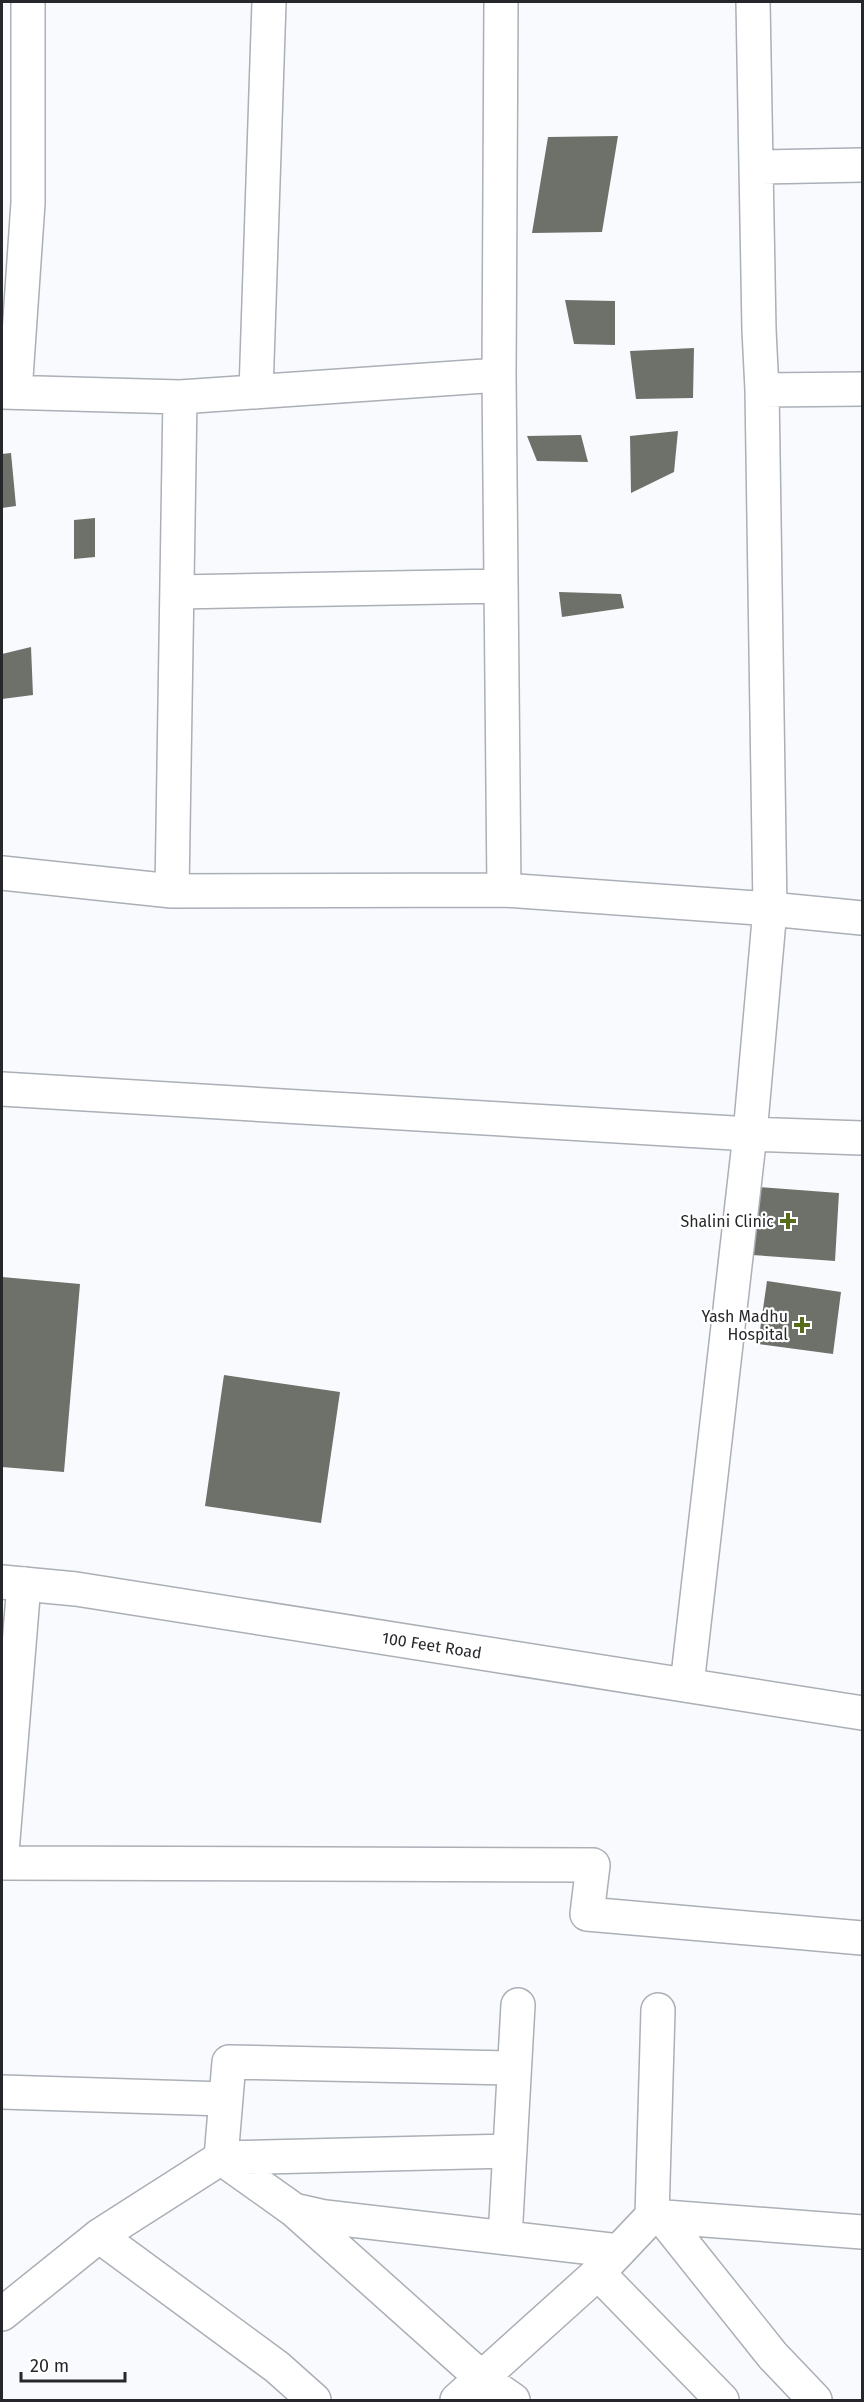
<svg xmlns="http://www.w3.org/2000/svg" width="864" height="2402" font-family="'Fira Sans',sans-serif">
<rect width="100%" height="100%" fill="#f8fafe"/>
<!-- building -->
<path fill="#6e716a" d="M618 136 602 232 532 233 548 137Z
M565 300 615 301V345L574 344Z
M694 348 693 398 636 399 630 351Z
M678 431 674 472 631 493 630 436Z
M581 435 588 462 537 461 527 436Z
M11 453 16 506 2 508V454Z
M95 518V557L74 559V520Z
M559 592 621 594 624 608 562 617Z
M31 647 33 695 2 699V654Z
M757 1187 839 1193 835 1261 752 1255Z
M2 1277 80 1284 64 1472 2 1467Z
M767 1281 841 1292 833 1354 758 1344Z
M224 1375 340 1392 321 1523 205 1506Z"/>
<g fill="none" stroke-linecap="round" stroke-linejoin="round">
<!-- minor casing -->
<g stroke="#abafb6" stroke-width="36">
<path id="minor" d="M501 2 499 375 504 890
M756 167 862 165
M762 390 862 389
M2 392 180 397 172 891
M15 392 28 203V2
M256 392 269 2
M180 397 499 375
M177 592 501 586
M2 873 172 891 504 890 770 909 862 918
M2 1089 750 1134 862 1138
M687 1685 750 1134 770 909 762 390 759 330 753 2
M2 1852 24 1584
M2 1863 593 1865 587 1914 862 1938
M2 2092 225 2099
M510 2151 221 2158 229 2062 514 2068
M294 2210 325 2217 619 2251
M652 2216 862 2232
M662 2217 773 2356 815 2400
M99 2236 277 2367 314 2400
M505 2238 518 2005
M598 2273 722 2400
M2 2314 99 2236 221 2158 294 2210 483 2379 513 2400
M457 2400 598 2273 652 2216 658 2010"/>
</g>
<!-- major casing -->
<g stroke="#abafb6" stroke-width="36">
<path id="major" d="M2 1582 76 1589 862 1713"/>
</g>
<!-- minor -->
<use href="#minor" stroke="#fff" stroke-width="33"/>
<!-- major -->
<use href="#major" stroke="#fff" stroke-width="33"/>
</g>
<!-- markers -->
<g fill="#566c1b" stroke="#fff" stroke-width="2">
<path d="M785 1212h6v6h6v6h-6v6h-6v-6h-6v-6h6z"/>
<path d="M799 1316h6v6h6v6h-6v6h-6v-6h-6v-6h6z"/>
</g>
<g text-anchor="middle" stroke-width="4.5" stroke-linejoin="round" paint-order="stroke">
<!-- poi labels -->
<g font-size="16" fill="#26272a" stroke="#fff" text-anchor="end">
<text x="774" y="1227">Shalini Clinic</text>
<text x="788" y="1322">Yash Madhu<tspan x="788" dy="18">Hospital</tspan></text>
</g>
<!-- street labels -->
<g font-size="16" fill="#26272a" stroke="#fff">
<text transform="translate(432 1645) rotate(9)" y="6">100 Feet Road</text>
</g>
</g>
<!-- border -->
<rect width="864" height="2402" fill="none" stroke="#26272a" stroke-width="6"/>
<!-- scale -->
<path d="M21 2372v9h104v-9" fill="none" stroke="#26272a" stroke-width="3"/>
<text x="30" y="2372" font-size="18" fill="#26272a" stroke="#ffffff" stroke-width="4.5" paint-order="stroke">20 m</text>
</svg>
